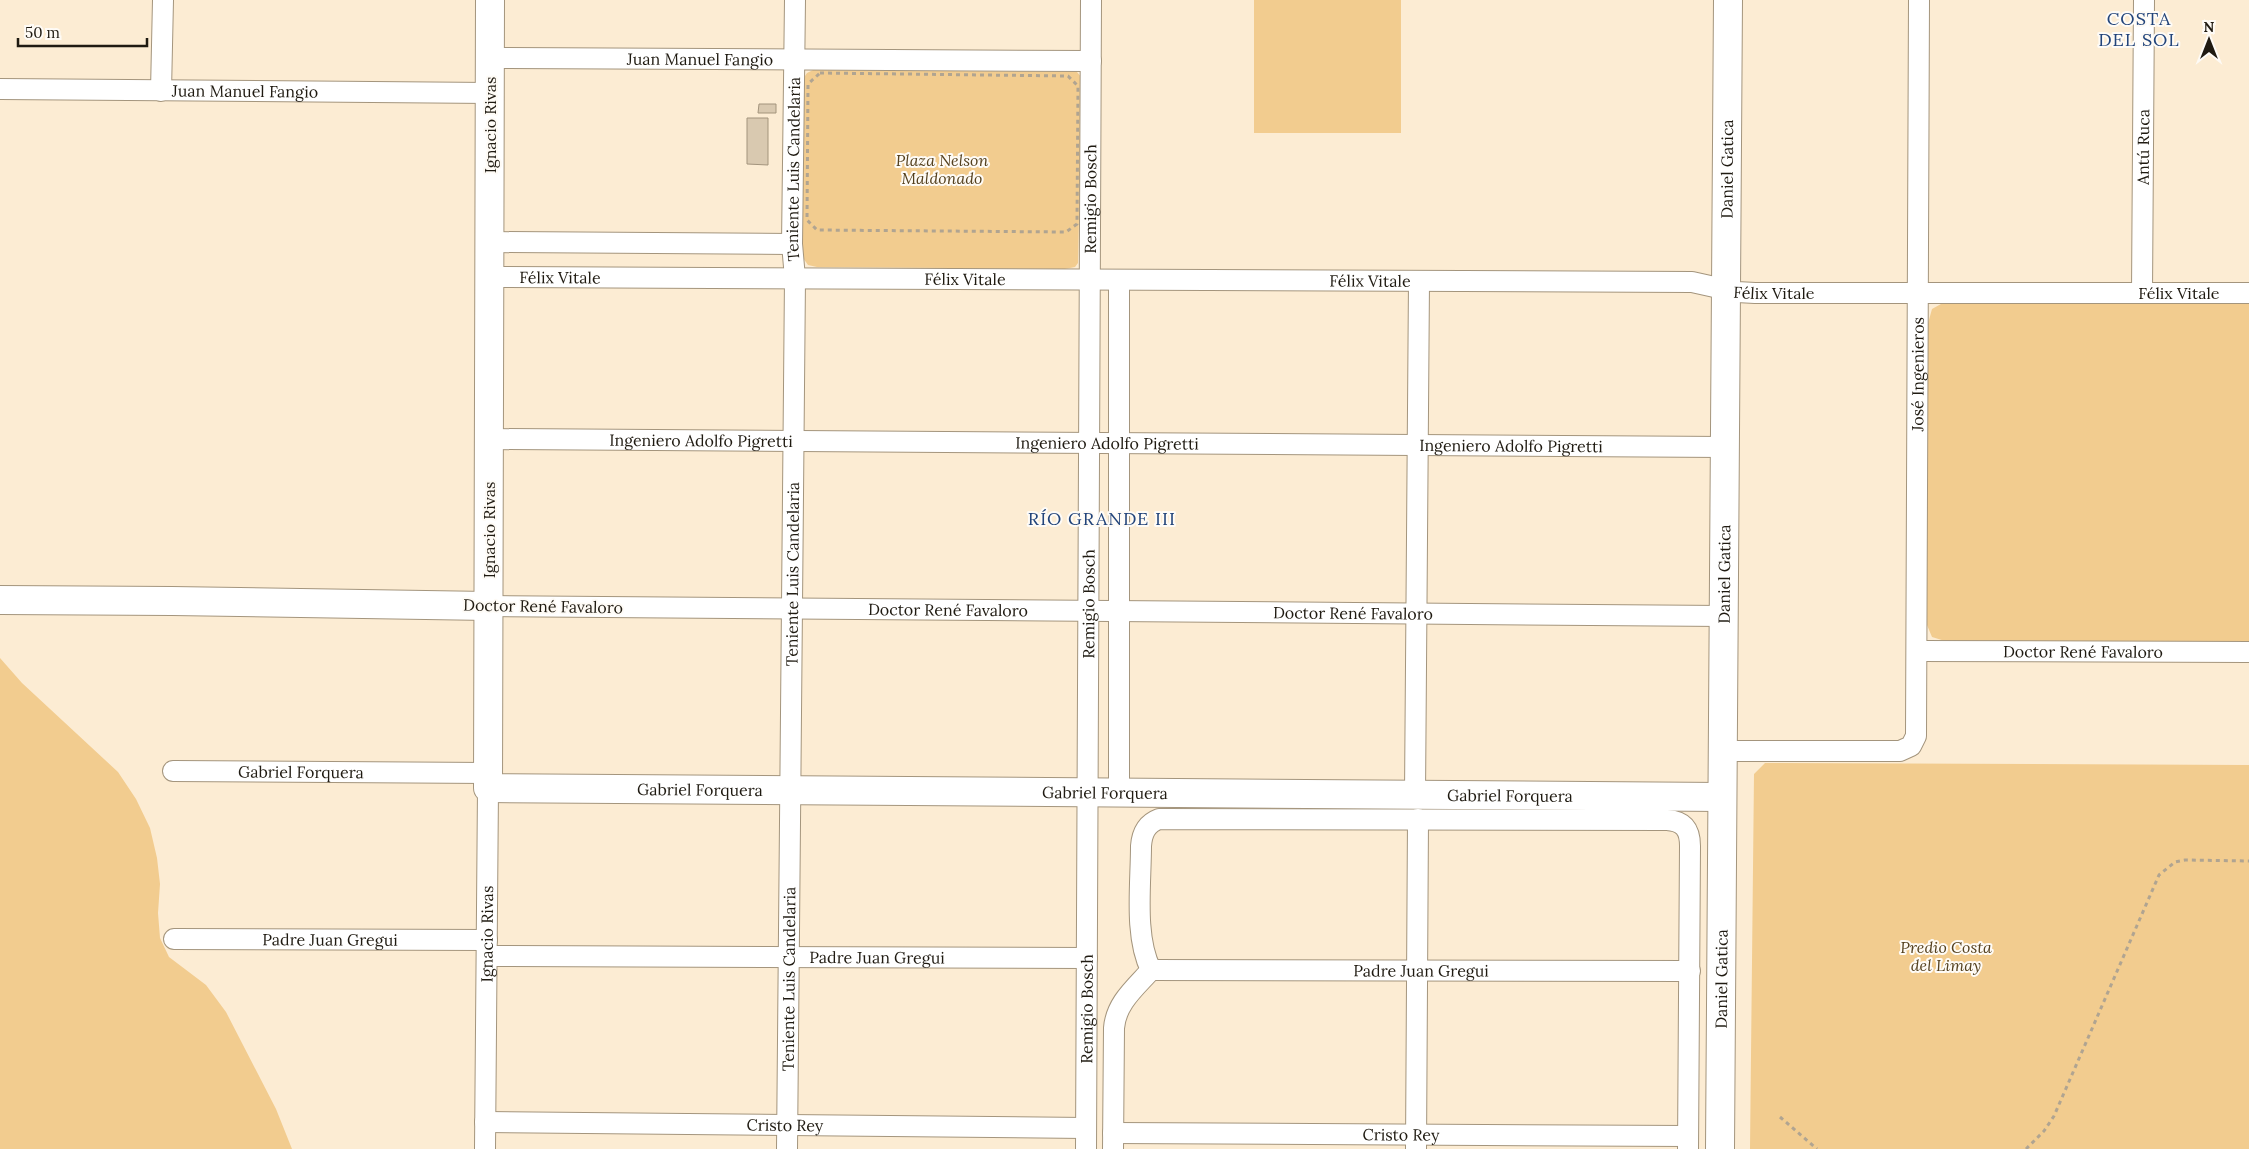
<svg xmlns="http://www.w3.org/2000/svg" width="2249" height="1149" font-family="Lora,serif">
<rect width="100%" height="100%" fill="#fcecd3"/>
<!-- green -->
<path fill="#f2cc8f" d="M1254 0H1401V133H1254Z
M813 70 1077 72 1082 78 1078 263 1075 267 1065 269 817 267 808 265 801 255 803 79 807 73Z
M1952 302H2249V642L1945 641 1932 637 1927 625V327L1932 309 1941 304Z
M0 658 22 683 118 772 136 799 150 828 157 858 160 884 158 913 160 938 169 957 206 985 226 1012 276 1109 292 1149H0Z
M1765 763 2249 765V1149H1750L1754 774Z"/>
<!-- building -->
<path fill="#d9c9b0" stroke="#a3947d" d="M759 104H776V113H758Z
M747 118H768V165L747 164Z"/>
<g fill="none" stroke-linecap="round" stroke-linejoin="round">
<!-- street casing -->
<g stroke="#a4957d" stroke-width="22">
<g id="street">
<path id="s1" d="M490 58 1091 61"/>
<path id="s2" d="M0 89 490 93"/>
<path d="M161 91 163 0"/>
<path d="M490 242 792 244"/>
<path id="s3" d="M490 277 1692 282 1737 292 1755 293H2249"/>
<path d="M1119 280V793"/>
<path id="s4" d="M2142 293 2144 0"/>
<path id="s5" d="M489 439 1724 447"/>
<path id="s6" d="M488 606 1724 616"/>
<path id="s7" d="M1918 651 2249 652"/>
<path id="s8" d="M1723 751H1900L1911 746 1916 736 1919 0"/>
<path id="s9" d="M173 771 488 773"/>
<path d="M1415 795 1419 281"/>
<path id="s10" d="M174 939 487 940"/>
<path id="s11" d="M487 956 1087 958"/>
<path d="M1151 970C1134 936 1141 885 1141 846 1142 833 1146 824 1159 819L1667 820C1683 821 1690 829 1690 846L1688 1149"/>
<path id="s12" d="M1151 970 1690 971"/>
<path id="s13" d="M485 1122 1086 1128"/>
<path id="s14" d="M1113 1133 1688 1136"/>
<path id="s15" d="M485 1149 488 788"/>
<path id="s16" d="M787 1149 795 278 792 244 795 0"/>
<path id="s17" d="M1086 1149 1091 0"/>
<path d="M1113 1149 1114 1028C1116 1003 1135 988 1151 970"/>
<path d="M1416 1149 1418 819"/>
</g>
</g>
<!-- secondary casing -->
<g stroke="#a4957d" stroke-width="30">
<g id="secondary">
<path id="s18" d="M490 0 488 788 1722 797"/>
<path d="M0 600 172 601 488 606"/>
<path id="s19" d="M1720 1149 1728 0"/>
</g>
</g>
<!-- path -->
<path stroke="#b0a491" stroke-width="3" stroke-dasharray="4 4" stroke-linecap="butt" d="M820 73 1068 76 1078 86 1077 224 1066 232 817 230 807 220 808 84Z
M1780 1117 1817 1149
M2026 1149 2044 1131 2054 1116 2159 875 2175 862 2185 860 2249 861"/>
<!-- street -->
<use href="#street" stroke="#fff" stroke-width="20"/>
<!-- secondary -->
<use href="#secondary" stroke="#fff" stroke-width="28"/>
</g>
<g text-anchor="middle" stroke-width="4" stroke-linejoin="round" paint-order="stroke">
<!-- street labels -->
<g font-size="16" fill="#1f1a11" stroke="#fefbf6">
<text dy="6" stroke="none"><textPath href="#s1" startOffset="210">Juan Manuel Fangio</textPath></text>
<text dy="6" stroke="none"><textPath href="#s2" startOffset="245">Juan Manuel Fangio</textPath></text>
<text transform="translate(490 125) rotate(-90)" y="6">Ignacio Rivas</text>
<text dy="6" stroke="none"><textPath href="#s4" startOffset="146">Antú Ruca</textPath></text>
<text dy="6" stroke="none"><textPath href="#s16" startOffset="980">Teniente Luis Candelaria</textPath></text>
<text dy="6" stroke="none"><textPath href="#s19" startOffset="980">Daniel Gatica</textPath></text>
<text dy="6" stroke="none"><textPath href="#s17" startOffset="950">Remigio Bosch</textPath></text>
<text dy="6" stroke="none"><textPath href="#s3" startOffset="70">Félix Vitale</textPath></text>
<text dy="6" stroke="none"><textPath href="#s3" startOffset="475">Félix Vitale</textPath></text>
<text dy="6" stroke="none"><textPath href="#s3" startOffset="880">Félix Vitale</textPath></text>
<text dy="6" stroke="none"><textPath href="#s3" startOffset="1285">Félix Vitale</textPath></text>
<text dy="6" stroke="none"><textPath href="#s3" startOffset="1690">Félix Vitale</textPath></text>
<text dy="6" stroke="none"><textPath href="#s8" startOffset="562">José Ingenieros</textPath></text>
<text dy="6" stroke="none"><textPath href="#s5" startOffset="212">Ingeniero Adolfo Pigretti</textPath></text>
<text dy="6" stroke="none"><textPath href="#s5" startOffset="618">Ingeniero Adolfo Pigretti</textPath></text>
<text dy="6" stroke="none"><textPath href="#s5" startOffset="1022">Ingeniero Adolfo Pigretti</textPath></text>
<text transform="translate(489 530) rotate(-90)" y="6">Ignacio Rivas</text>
<text dy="6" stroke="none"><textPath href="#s16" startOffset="575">Teniente Luis Candelaria</textPath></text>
<text dy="6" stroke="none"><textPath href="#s19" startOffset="575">Daniel Gatica</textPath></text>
<text dy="6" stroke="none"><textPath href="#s17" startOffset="545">Remigio Bosch</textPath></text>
<text transform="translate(543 606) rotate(1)" y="6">Doctor René Favaloro</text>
<text dy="6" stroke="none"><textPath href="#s6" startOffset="460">Doctor René Favaloro</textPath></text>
<text dy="6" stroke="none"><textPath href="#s6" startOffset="865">Doctor René Favaloro</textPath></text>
<text dy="6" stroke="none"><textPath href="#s7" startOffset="165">Doctor René Favaloro</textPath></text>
<text dy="6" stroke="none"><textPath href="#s9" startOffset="128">Gabriel Forquera</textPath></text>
<text dy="6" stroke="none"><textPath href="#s18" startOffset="1000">Gabriel Forquera</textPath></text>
<text dy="6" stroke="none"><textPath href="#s18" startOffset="1405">Gabriel Forquera</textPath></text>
<text dy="6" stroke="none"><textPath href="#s18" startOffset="1810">Gabriel Forquera</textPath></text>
<text dy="6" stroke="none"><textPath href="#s15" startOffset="215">Ignacio Rivas</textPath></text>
<text dy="6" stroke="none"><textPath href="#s10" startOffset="156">Padre Juan Gregui</textPath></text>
<text dy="6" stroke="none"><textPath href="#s11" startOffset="390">Padre Juan Gregui</textPath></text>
<text dy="6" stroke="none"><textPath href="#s12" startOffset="270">Padre Juan Gregui</textPath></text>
<text dy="6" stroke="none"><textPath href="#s16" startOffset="170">Teniente Luis Candelaria</textPath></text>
<text dy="6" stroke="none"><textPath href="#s19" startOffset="170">Daniel Gatica</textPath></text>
<text dy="6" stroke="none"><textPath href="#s17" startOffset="140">Remigio Bosch</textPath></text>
<text dy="6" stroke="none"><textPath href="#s13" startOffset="300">Cristo Rey</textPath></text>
<text dy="6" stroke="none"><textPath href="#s14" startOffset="288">Cristo Rey</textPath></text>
</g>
<!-- park labels -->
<g font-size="16" font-style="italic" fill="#54401e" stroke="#fefbf6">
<text x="942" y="166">Plaza Nelson<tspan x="942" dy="18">Maldonado</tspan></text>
<text x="1946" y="953">Predio Costa<tspan x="1946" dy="18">del Limay</tspan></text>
</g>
<!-- neighbourhood labels -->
<g font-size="18" letter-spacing="1" fill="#22447a" stroke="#fefbf6">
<text x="2139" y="25">COSTA<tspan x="2139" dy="21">DEL SOL</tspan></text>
<text x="1102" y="525">RÍO GRANDE III</text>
</g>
</g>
<!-- north arrow -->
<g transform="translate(2209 40)" stroke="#fefbf6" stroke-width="4" paint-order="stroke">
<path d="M0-4L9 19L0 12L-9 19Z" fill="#1f1a11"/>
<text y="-8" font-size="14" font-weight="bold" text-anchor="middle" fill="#1f1a11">N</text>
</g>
<!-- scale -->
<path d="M18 38v8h129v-8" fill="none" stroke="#1f1a11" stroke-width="2.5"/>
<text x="25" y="38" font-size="15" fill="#1f1a11" stroke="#fefbf6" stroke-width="4" paint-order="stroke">50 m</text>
</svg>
